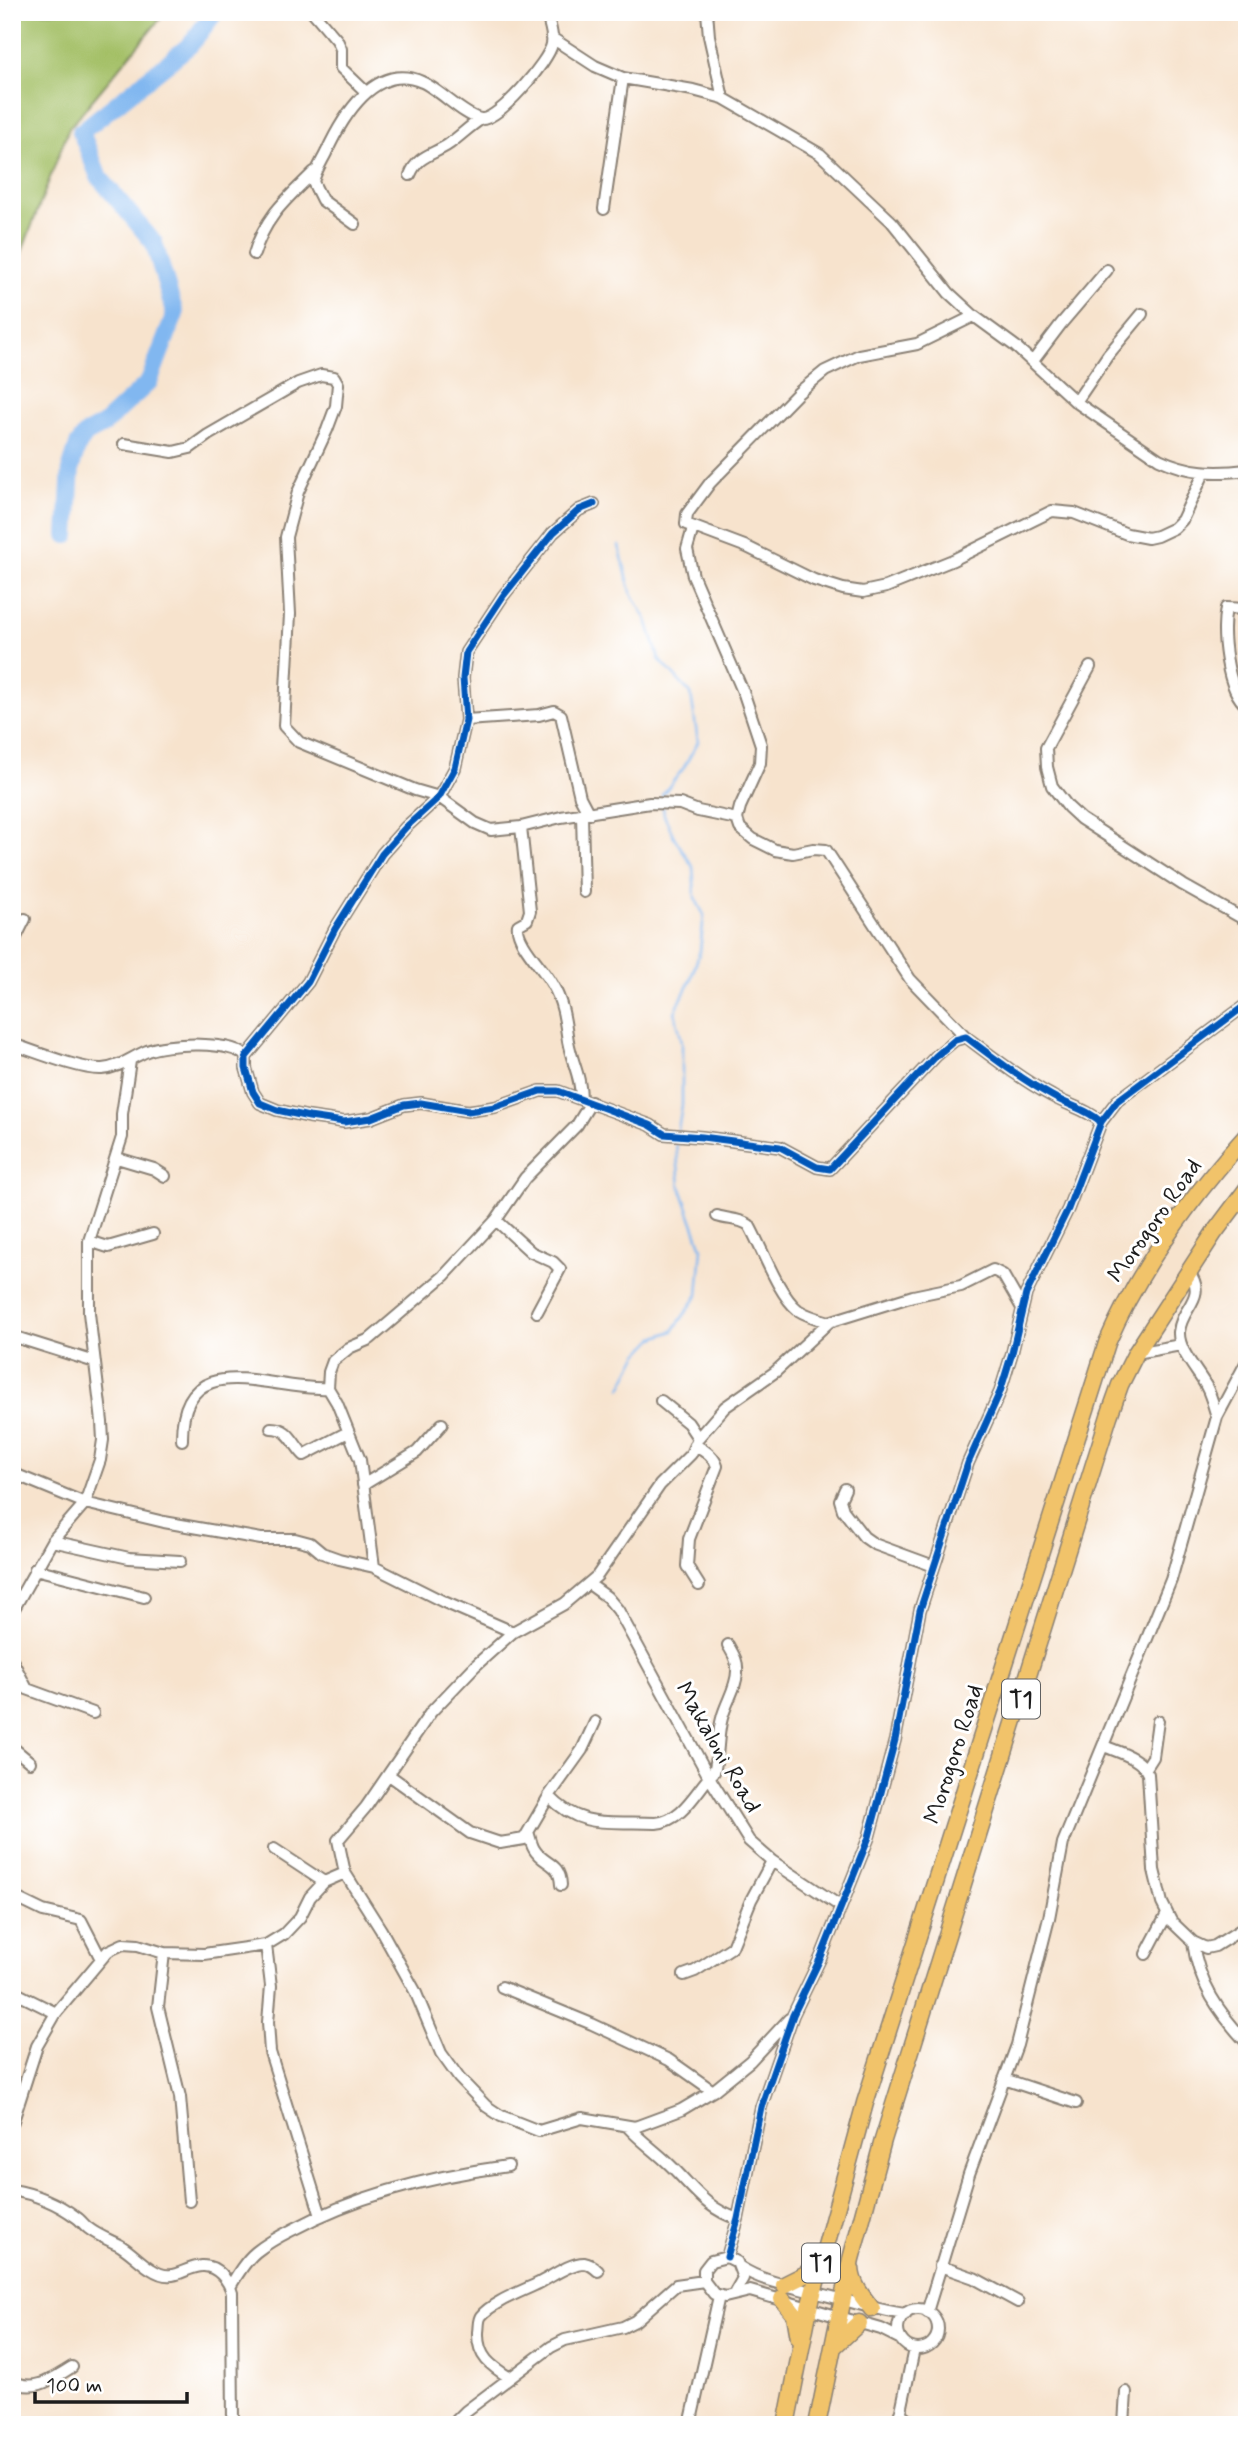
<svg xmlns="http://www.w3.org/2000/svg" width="1259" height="2437" font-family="Mynerve,sans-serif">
<rect width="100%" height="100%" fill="#fff"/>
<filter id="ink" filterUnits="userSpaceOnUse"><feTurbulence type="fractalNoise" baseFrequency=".0143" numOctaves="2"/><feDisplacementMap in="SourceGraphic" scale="14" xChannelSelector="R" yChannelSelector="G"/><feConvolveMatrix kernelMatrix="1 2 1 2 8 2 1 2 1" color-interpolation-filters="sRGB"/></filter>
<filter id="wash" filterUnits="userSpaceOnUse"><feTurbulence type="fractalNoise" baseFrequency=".00686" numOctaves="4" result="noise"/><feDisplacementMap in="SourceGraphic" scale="28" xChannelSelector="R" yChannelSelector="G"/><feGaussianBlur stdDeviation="1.57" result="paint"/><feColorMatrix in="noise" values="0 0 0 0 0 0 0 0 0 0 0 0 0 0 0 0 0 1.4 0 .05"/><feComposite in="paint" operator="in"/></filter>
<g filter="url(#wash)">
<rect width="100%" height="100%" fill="#f7e3cd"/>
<!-- green -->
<path fill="#a3bf65" stroke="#606e40" stroke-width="2" d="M12 12H166L69 128 12 278Z"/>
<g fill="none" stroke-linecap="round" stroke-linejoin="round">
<!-- stream -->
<path stroke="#81b7f0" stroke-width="2.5" d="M619 546 631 592 647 620 659 659 691 694 698 742 683 769 662 795 663 800
M663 807 664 815 674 837 693 867 695 898 704 915 700 951 690 981 675 1012 682 1042V1105L678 1130
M621 1388 638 1355 654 1338 673 1331 698 1295 702 1248 680 1186 676 1144"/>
<!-- river -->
<path stroke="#81b7f0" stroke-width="18" d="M67 535 71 467 78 445 86 434 103 425 149 382 175 314 154 243 99 177 81 132 190 45 215 12"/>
</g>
</g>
<g filter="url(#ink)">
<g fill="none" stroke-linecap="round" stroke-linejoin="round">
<!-- minor casing -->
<g stroke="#8a8074" stroke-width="14">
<path id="minor" d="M313 12 337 40 341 49V68L366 92
M707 12 709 36 723 98
M552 38 595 66 623 78 693 90 723 98 820 154 892 222 949 293 974 316 1015 346 1076 402 1159 459C1189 473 1214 474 1247 470
M410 175C418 155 433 155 449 144 460 136 470 126 481 119
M604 209 623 78
M355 224 322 200 313 182C315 172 321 163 326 153 342 118 375 61 422 82 439 89 465 117 481 119 498 121 549 61 552 44 554 34 548 22 547 12
M254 254C266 215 287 199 314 172
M974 316 917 344 859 355 825 371 798 393 710 483 687 514 686 524 747 547 814 580 843 589 863 592 886 587 953 560 1052 511 1074 513 1127 534 1148 538 1157 536 1174 528 1182 520 1204 473
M1033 361 1061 324 1107 270
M1076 402 1108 355 1142 314
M124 444 173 452 190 448 208 435 298 383 321 375 334 377 338 384 336 406 327 430 298 492 286 537 290 614 284 726 299 742 415 790 439 797 475 823 491 830 521 827 561 817 650 803 680 804 698 811 737 819
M594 504 579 510 553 533 503 596 466 652 463 678 466 720 455 768 439 797 406 827 382 854 335 929 308 982 246 1057V1068L253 1092 260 1103 277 1110 309 1117 344 1122 371 1118 404 1105 421 1103 468 1111 495 1107 540 1091H558L650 1125 664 1134 702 1137 780 1147 817 1167 830 1169 936 1056 955 1040 966 1037C994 1058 1021 1079 1052 1096 1069 1106 1087 1109 1101 1122
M693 528 687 549 693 576 744 694 761 745 760 763 740 807 737 819 740 828 753 839 775 850 793 853 813 849 826 850 910 979 966 1037
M1247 609 1226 608C1221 632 1226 690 1247 706
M1090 667 1046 748 1047 767 1052 786 1068 807 1081 819 1183 885 1247 921
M466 720 539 715 554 711 561 715 580 797 589 814
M582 815 584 892
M521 827 530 911 527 920 518 925C515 941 544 969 552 984 563 1002 565 1021 568 1041 572 1063 581 1076 581 1099
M12 945 25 919
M12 1044C34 1051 80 1070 102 1069 119 1068 132 1057 147 1051 165 1043 235 1040 246 1057
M117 1158 154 1169 165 1176
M717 1216C729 1220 739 1218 749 1225 762 1248 778 1294 798 1310 807 1316 818 1319 829 1322
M496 1220 531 1252 553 1262 560 1269 537 1312
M89 1241 108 1247 153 1234
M1189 1272C1208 1298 1181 1307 1179 1332 1178 1350 1197 1370 1206 1386 1211 1395 1214 1407 1217 1417
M12 1336 95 1362
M1136 1353 1181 1345
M661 1401 688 1423 698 1438
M271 1428C290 1428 292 1443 304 1455L348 1432
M182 1440C181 1343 271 1392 328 1388
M695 1445C705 1450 714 1456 717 1466L689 1539 687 1566 699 1585
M12 1473 85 1503 164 1522 261 1539H295L310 1543 322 1553 339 1559 374 1567 444 1602 513 1632
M363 1485 417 1452 442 1424
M845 1489 840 1500 843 1510 864 1537 874 1544 934 1566
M52 1541 129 1558 180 1561
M374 1567 360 1460 337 1403 328 1388 329 1372 333 1361 349 1348 370 1339 444 1276 496 1220 525 1178 577 1125 591 1102
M35 1569 144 1597
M589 1584 607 1597 618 1610 709 1777 749 1841 772 1861 840 1906
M12 1612 52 1541 85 1503 100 1460 103 1440 102 1422 89 1313V1241L122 1137V1114L130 1061
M12 1660 27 1689 93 1713
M1104 1746C1118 1752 1142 1758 1148 1774L1154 1870 1162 1903 1171 1921 1193 1942 1206 1948 1215 1946 1247 1926
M12 1747 30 1762
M1146 1768 1153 1757 1158 1721
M389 1775 470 1833 500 1843 524 1839 549 1796 582 1750 595 1722
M549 1796C582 1831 612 1820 656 1823 684 1820 696 1790 714 1772 719 1755 717 1736 722 1718 726 1702 737 1687 737 1671 738 1661 733 1654 728 1645
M528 1832C530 1837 531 1844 534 1849 543 1865 560 1861 561 1885
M274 1849 324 1882
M345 1873 338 1840 366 1807 431 1712 475 1666 513 1632 564 1604 597 1576 660 1485 691 1454 698 1438 725 1407 775 1372 829 1322 913 1296 961 1286 993 1270 1003 1275 1022 1308
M12 1896 43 1911 81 1920 101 1959
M1193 1942C1198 1983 1219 2013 1247 2043
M266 1945 271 1986 268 2022 270 2052 321 2216
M164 1953 158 2007 180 2097 189 2201
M1146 1954 1167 1914
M684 1975 695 1971 732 1947 751 1900 772 1861
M502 1987 592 2024 669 2060 713 2091
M12 1991 56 2013
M1004 2079 1076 2103
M12 2124 37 2046 56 2013 108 1951 123 1944 138 1945 164 1953 204 1954 266 1945 284 1934 300 1917 310 1897 324 1882 345 1873 381 1930 415 1991 441 2053 459 2078 486 2106 501 2116 539 2131 582 2118 635 2127 681 2110 713 2091 750 2061 789 2019
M629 2128C642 2142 657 2152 670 2165 694 2188 705 2208 738 2219
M12 2190C36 2194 57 2203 76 2217 81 2220 84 2225 88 2228 98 2236 110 2240 121 2246 132 2253 141 2263 151 2269 174 2284 181 2268 202 2266 217 2265 229 2281 232 2293L233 2425
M727 2257 738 2219 761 2107 793 2015 821 1957 869 1837 895 1740 920 1610 968 1463 1000 1392 1012 1353 1026 1294 1068 1209 1101 1122 1117 1101 1247 1004
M940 2266 974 2278 1018 2302
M740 2267C763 2282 790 2286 817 2293 847 2300 875 2310 906 2314
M230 2287C237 2275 245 2261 256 2252 266 2244 280 2236 292 2230 359 2194 433 2176 508 2166
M735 2292 743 2278 737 2262 727 2257 711 2261 704 2270V2281L714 2294 725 2297 750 2291 881 2329 901 2339
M898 2329a20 20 0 1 1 40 0a20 20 0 1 1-40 0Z
M927 2312 969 2174 1017 2045 1049 1918 1063 1843 1171 1580 1217 1417 1247 1361
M510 2378C491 2366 477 2357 478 2332 479 2326 478 2320 481 2316 492 2302 523 2291 539 2283 551 2277 570 2263 584 2263 590 2264 594 2267 598 2271
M12 2381C35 2393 52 2379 72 2367
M900 2413 916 2425
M452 2425 466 2411 551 2347 565 2340 623 2327 635 2321 676 2285 704 2281
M690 2425 719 2296
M898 2425 914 2349
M1124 2425 1126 2392"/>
</g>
<!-- highway casing -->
<g stroke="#8a8074" stroke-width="19">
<path id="highway" d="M851 2268C852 2285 862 2296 872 2309
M784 2285 806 2274 821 2257
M782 2299 795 2315 799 2338
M833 2347 859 2323
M786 2425 809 2308 865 2103 1107 1343C1141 1265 1190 1198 1247 1135
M817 2425 851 2259 883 2140 1109 1416 1120 1385 1136 1353 1214 1233 1247 1189"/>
</g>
<!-- minor -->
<use href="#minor" stroke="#fff" stroke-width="10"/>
<!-- highway -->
<use href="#highway" stroke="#f1c36a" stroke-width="16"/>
<!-- cycleway casing -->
<g stroke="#fff" stroke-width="11">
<path id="cycleway" d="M594 504 579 510 553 533 503 596 466 652 463 678 466 720 455 768 439 797 406 827 382 854 335 929 308 982 246 1057V1068L253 1092 260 1103 277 1110 309 1117 344 1122 371 1118 404 1105 421 1103 468 1111 495 1107 540 1091H558L650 1125 664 1134 702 1137 780 1147 817 1167 830 1169 936 1056 955 1040 966 1037C994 1058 1021 1079 1052 1096 1069 1106 1087 1109 1101 1122
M727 2257 738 2219 761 2107 793 2015 821 1957 869 1837 895 1740 920 1610 968 1463 1000 1392 1012 1353 1026 1294 1068 1209 1101 1122 1117 1101 1247 1004"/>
</g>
<!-- cycleway -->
<use href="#cycleway" stroke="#0057b8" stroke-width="7"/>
</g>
</g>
<g text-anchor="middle" stroke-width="6" stroke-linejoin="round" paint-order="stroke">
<!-- shield labels -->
<g fill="#fff" stroke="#606060" stroke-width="2">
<rect x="1002" y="1679.5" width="38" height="39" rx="5"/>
<rect x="802" y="2243.5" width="38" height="39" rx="5"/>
</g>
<g font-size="23" font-weight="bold" fill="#1c1c1c">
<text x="1021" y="1707">T1</text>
<text x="821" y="2271">T1</text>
</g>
<!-- street labels -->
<g font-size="24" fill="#1c1c1c" stroke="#fff">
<text transform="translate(1154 1220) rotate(-55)" y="8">Morogoro Road</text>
<text transform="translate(719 1747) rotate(60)" y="8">Makaloni Road</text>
<text transform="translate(953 1754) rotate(-72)" y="8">Morogoro Road</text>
</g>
</g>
<!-- margin -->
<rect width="1259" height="2437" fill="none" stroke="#fff" stroke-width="42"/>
<!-- scale -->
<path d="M35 2392v10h152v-10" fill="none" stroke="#1c1c1c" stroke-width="3.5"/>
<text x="46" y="2392" font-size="21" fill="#1c1c1c" stroke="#ffffff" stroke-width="5" paint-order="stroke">100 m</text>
</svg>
